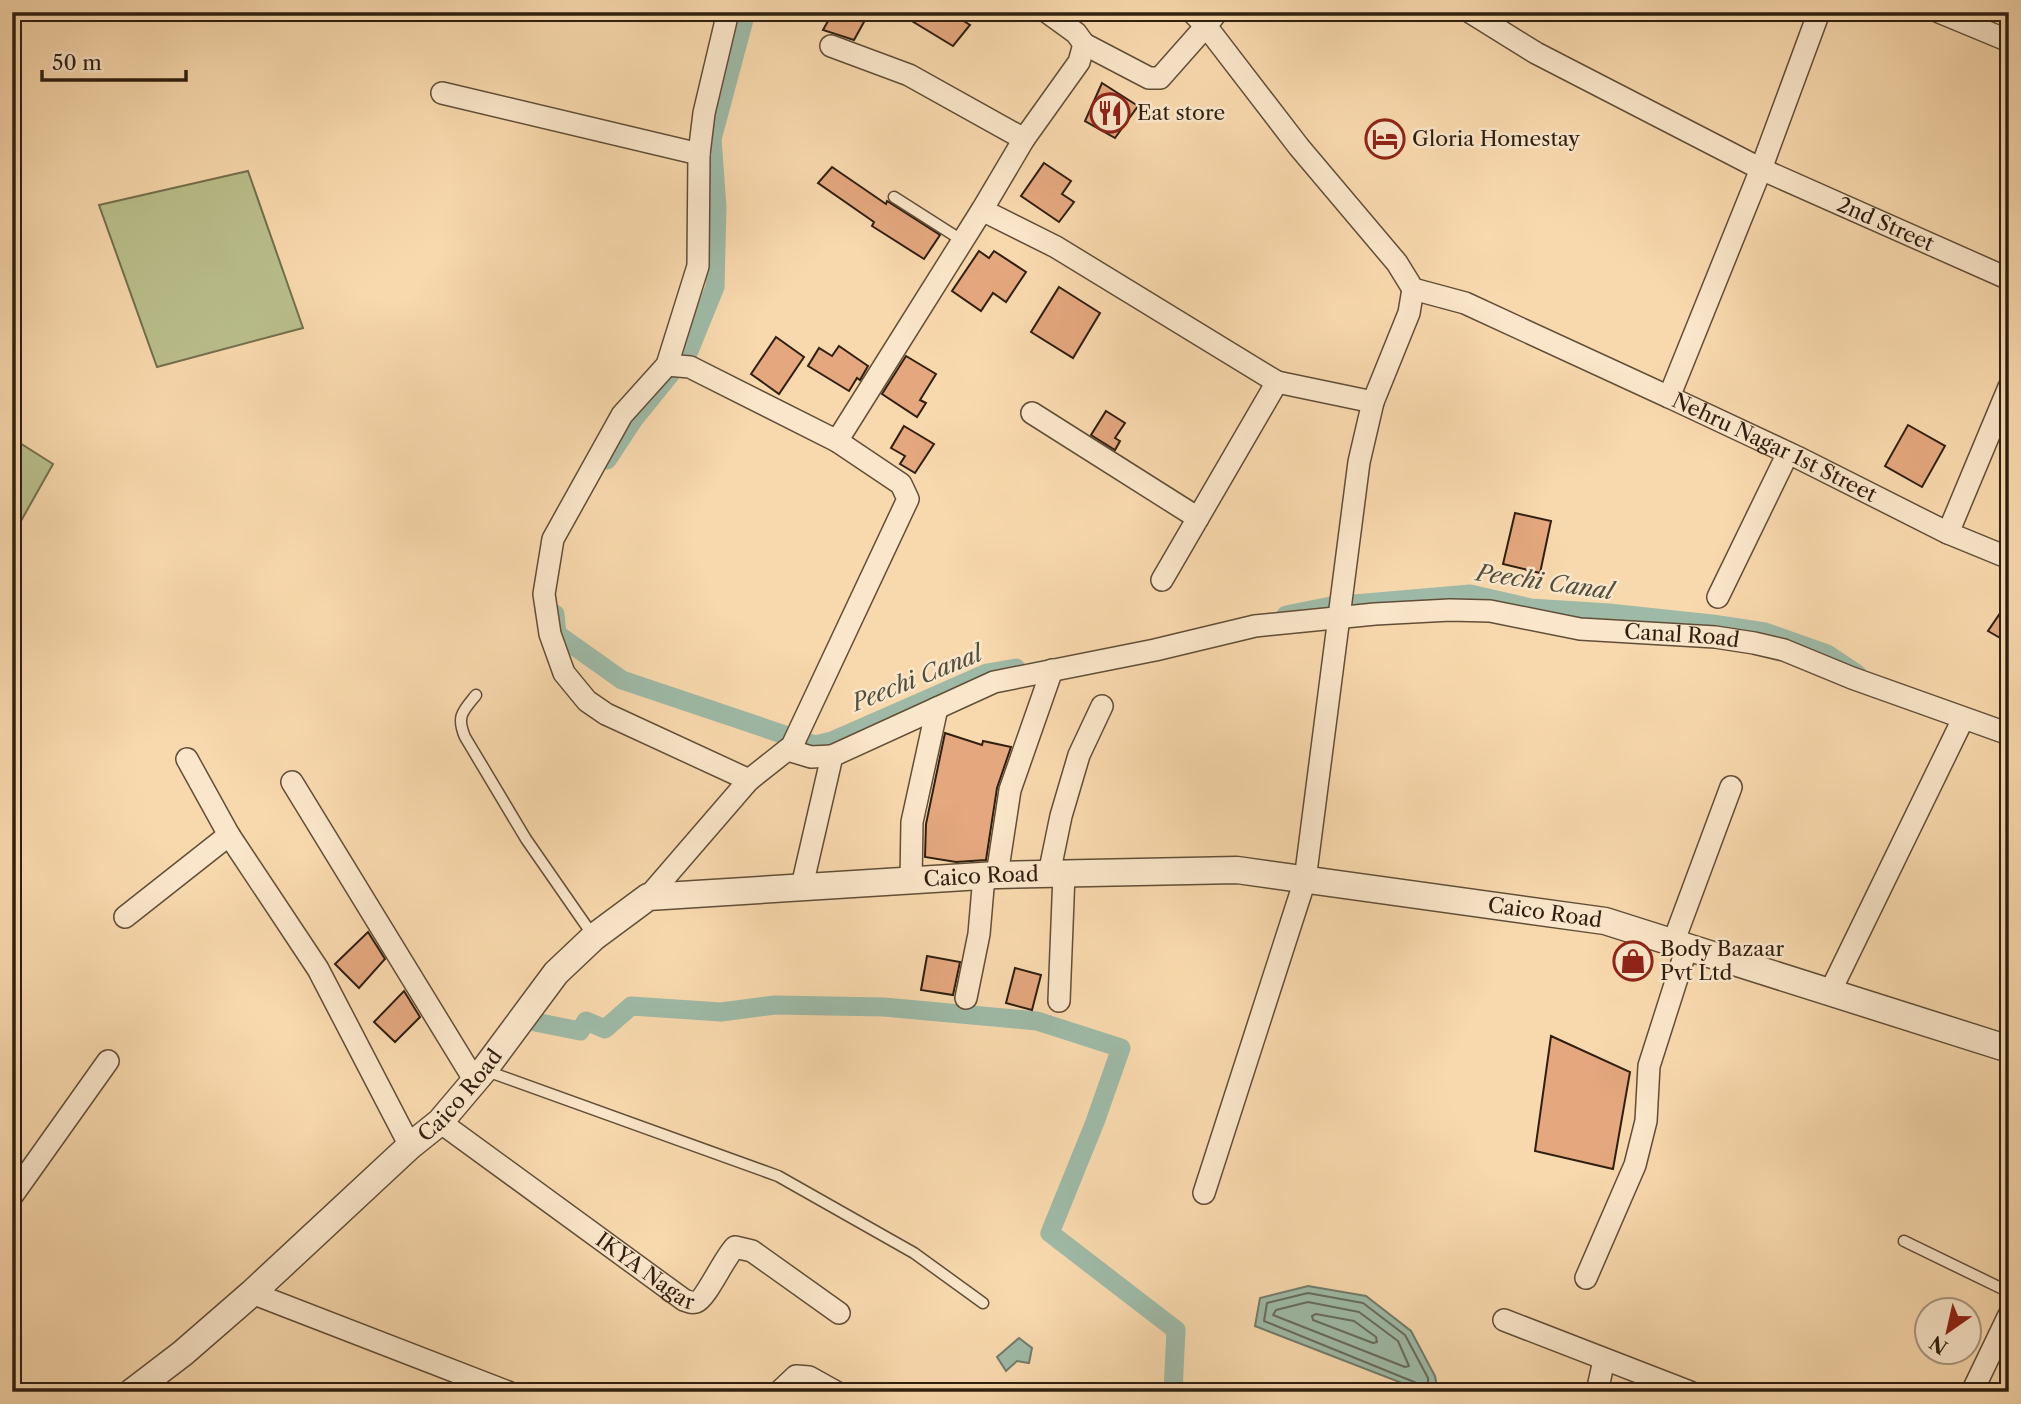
<svg xmlns="http://www.w3.org/2000/svg" width="2021" height="1404" font-family="'Libre Caslon Text',serif">
<rect width="100%" height="100%" fill="#f8d9ad"/>
<filter id="stains"><feTurbulence type="fractalNoise" baseFrequency=".00286" numOctaves="4"/><feColorMatrix values="0 0 0 0 .2 0 0 0 0 .09 0 0 0 0 .02 0 0 0 .5 -.17"/></filter>
<radialGradient id="worn" r=".72"><stop offset=".6" stop-color="#630" stop-opacity="0"/><stop offset="1" stop-color="#630" stop-opacity=".3"/></radialGradient>
<!-- green -->
<path fill="#bac08d" stroke="#74704e" stroke-width="2" d="M248 171 303 328 157 367 99 205Z
M12 438 53 464 12 537Z"/>
<!-- water -->
<path fill="#9ebaa7" stroke="#727c6b" stroke-width="2" d="M1308 1286 1366 1296 1411 1331 1435 1376 1438 1392H1425L1255 1326 1260 1298Z
M1019 1338 1032 1348 1029 1363 1017 1361 1006 1371 997 1357Z"/>
<g fill="none" stroke-linecap="round" stroke-linejoin="round">
<!-- shore -->
<path stroke="#666c5c" stroke-width="2" d="M1308 1293 1363 1303 1405 1335 1428 1378V1385L1424 1386 1264 1321 1267 1303Z
M1308 1302 1359 1312 1398 1341 1409 1366 1405 1367 1273 1315 1276 1310Z
M1316 1314 1354 1321 1376 1337 1377 1342 1373 1343 1313 1320 1312 1316Z"/>
<!-- canal -->
<path stroke="#9ebaa7" stroke-width="19" d="M607 460 634 419 689 351 715 287 717 207 712 139 746 12
M555 614 557 634 622 680 815 745 832 741 987 673 1016 668
M1286 615 1331 606 1470 594 1531 608 1609 613 1712 624 1765 632 1827 654 1857 674
M535 1022 580 1031 586 1021 605 1029 631 1006 721 1012 775 1005 884 1007 1037 1021 1121 1048 1095 1122 1050 1233 1176 1330 1173 1392"/>
</g>
<!-- building -->
<path fill="#e4a77e" stroke="#2f1f10" stroke-width="2" d="M833 12H852L865 20 854 40 823 30Z
M897 12H949L970 25 953 46Z
M1102 83 1138 106 1115 138 1085 121Z
M1044 163 1071 181 1062 194 1074 202 1059 222 1021 196Z
M832 167 886 204 887 201 940 235 924 259 872 226 874 222 818 183Z
M979 251 989 258 994 251 1026 272 1006 302 993 293 981 311 952 291Z
M1059 287 1100 313 1073 358 1031 332Z
M776 337 804 357 779 394 751 374Z
M839 346 868 366 860 380 857 378 849 391 808 366 819 348 832 356Z
M906 356 936 374 920 400 926 403 917 417 882 394Z
M1106 411 1125 423 1115 438 1120 441 1115 450 1091 435Z
M1908 425 1945 446 1922 487 1885 466Z
M904 426 934 444 915 473 900 464 905 456 891 448Z
M1515 513 1551 521 1540 573 1503 564Z
M2009 600V643L1988 631Z
M945 733 982 745 983 741 1011 747 997 788 986 860 956 862 925 857 926 824Z
M368 932 385 959 359 988 335 964Z
M927 956 960 962 953 995 921 990Z
M1015 968 1041 975 1032 1010 1006 1003Z
M404 991 420 1017 395 1042 374 1022Z
M1551 1036 1630 1072 1613 1169 1535 1151Z"/>
<g fill="none" stroke-linecap="round" stroke-linejoin="round">
<!-- service casing -->
<g stroke="#614e37" stroke-width="13">
<path id="service" d="M894 197 963 241
M476 695C463 711 456 716 465 737L526 839 594 937
M484 1070 778 1176 914 1253 983 1303
M1904 1241 2009 1292"/>
</g>
<!-- minor casing -->
<g stroke="#614e37" stroke-width="24">
<g id="minor">
<path d="M728 12 704 113 699 154 698 266 667 365 622 415 553 539 544 594 550 634 564 673 587 701 606 714 749 780"/>
<path d="M1217 12 1206 26 1299 147 1397 263 1413 289 1465 303 1669 397"/>
<path id="s1" d="M1470 12 1536 53 1761 169 2009 279"/>
<path id="s2" d="M1819 12 1761 169 1669 397 1797 457 1948 533"/>
<path d="M1939 12 2009 41"/>
<path d="M1084 44 1149 78H1160L1206 26 1192 12"/>
<path d="M831 46 909 75 1024 139"/>
<path d="M442 93 699 154"/>
<path d="M982 210 1024 139 1079 62 1084 44 1076 33 1047 12"/>
<path d="M1277 382 1373 402"/>
<path d="M2009 387 1948 533 2009 558"/>
<path d="M1032 413 1198 518"/>
<path d="M837 441 982 210 1056 247 1277 382 1162 580"/>
<path d="M1718 597 1788 453"/>
<path d="M788 750 811 757 832 756"/>
<path d="M187 759 229 835 318 969 410 1146"/>
<path d="M292 782 475 1081"/>
<path d="M1049 874 1061 816 1079 755 1102 706"/>
<path d="M997 875 1010 790 1052 670"/>
<path d="M911 880 912 822 937 708"/>
<path id="s3" d="M802 886 832 756 994 682 1155 650 1255 626 1375 614 1450 610 1490 611 1580 629 1715 637 1754 643 1784 650 1852 678 2009 734"/>
<path d="M648 897 749 780 792 746 908 499 901 484 837 441 690 367 667 365"/>
<path d="M125 917 229 835"/>
<path d="M1673 943 1731 787"/>
<path d="M1830 992 1963 719"/>
<path d="M966 998 979 934 984 876"/>
<path d="M1059 1001 1064 874"/>
<path id="s4" d="M440 1122 684 1300C689 1302 691 1303 696 1302 706 1299 724 1258 735 1247L752 1251 839 1313"/>
<path d="M1204 1193 1305 880 1359 462 1373 402 1409 313 1413 289"/>
<path d="M12 1196 108 1061"/>
<path d="M1586 1278 1635 1165 1646 1121 1649 1066 1687 947"/>
<path d="M252 1293 508 1392"/>
<path d="M1504 1320 1690 1392"/>
<path d="M779 1392 796 1376 809 1377 836 1392"/>
<path d="M1597 1392 1604 1360"/>
<path d="M1972 1392 2009 1315"/>
</g>
</g>
<!-- tertiary casing -->
<g stroke="#614e37" stroke-width="29">
<g id="tertiary">
<path id="s5" d="M132 1392 183 1353 252 1293 410 1146 440 1122 484 1070 556 973 594 937 648 897 997 875 1237 870 1605 921 2009 1049"/>
</g>
</g>
<!-- service -->
<use href="#service" stroke="#fae6ca" stroke-width="10"/>
<!-- minor -->
<use href="#minor" stroke="#fae6ca" stroke-width="21"/>
<!-- tertiary -->
<use href="#tertiary" stroke="#fae6ca" stroke-width="26"/>
</g>
<!-- icons -->
<defs>
<g id="restaurant-ring" transform="scale(2.0125)"><circle r="9.5" fill="#fae6ca" stroke="#8f2418" stroke-width="1.5"/><path d="M-5-6h1v4h1v-4h1v4h1v-4h1v5L-1.5 .5V6h-2V.5L-5-1ZM5-6V6H3V1.5H1.5Q1.5-4 5-6Z" fill="#8f2418"/></g>
<g id="hotel-ring" transform="scale(2.0125)"><circle r="9.5" fill="#fae6ca" stroke="#8f2418" stroke-width="1.5"/><path d="M-6-4.5h1.5V1H6V5H4.5V3h-9V5H-6ZM-4 0a1.8 1.8 0 1 1 3.6 0ZM.5 0V-2.5h3Q6-2.5 6 0Z" fill="#8f2418"/></g>
<g id="shop-ring" transform="scale(2.0125)"><circle r="9.5" fill="#fae6ca" stroke="#8f2418" stroke-width="1.5"/><path d="M-5-2.5h2.3a2.7 3.5 0 0 1 5.4 0H5L5.5 6h-11ZM-1.5-2.5h3a1.5 2.3 0 0 0-3 0Z" fill="#8f2418"/></g>
</defs>
<g fill-rule="evenodd">
<use href="#restaurant-ring" x="1110" y="113"/>
<use href="#hotel-ring" x="1385" y="139"/>
<use href="#shop-ring" x="1633" y="961"/>
</g>
<g text-anchor="middle" stroke-width="5" stroke-linejoin="round" paint-order="stroke">
<!-- poi labels -->
<g font-size="21" fill="#2f1f10" stroke="#fae6ca" text-anchor="start">
<text x="1137" y="120">Eat store</text>
<text x="1412" y="146">Gloria Homestay</text>
<text x="1660" y="956">Body Bazaar<tspan x="1660" dy="24">Pvt Ltd</tspan></text>
</g>
<!-- street labels -->
<g font-size="21" fill="#2f1f10" stroke="#fae6ca">
<text dy="7" stroke="none"><textPath href="#s1" startOffset="467">2nd Street</textPath></text>
<text dy="7" stroke="none"><textPath href="#s2" startOffset="530">Nehru Nagar 1st Street</textPath></text>
<text dy="7" stroke="none"><textPath href="#s3" startOffset="1008">Canal Road</textPath></text>
<text dy="7" stroke="none"><textPath href="#s5" startOffset="1052">Caico Road</textPath></text>
<text dy="7" stroke="none"><textPath href="#s5" startOffset="1619">Caico Road</textPath></text>
<text dy="7" stroke="none"><textPath href="#s5" startOffset="443">Caico Road</textPath></text>
<text dy="7" stroke="none"><textPath href="#s4" startOffset="254">IKYA Nagar</textPath></text>
</g>
<!-- water labels -->
<g font-size="23" font-style="italic" fill="#504e3d" stroke="#fae6ca">
<text transform="translate(1545 582) rotate(8)" y="8">Peechi Canal</text>
<text transform="translate(917 678) rotate(-22)" y="8">Peechi Canal</text>
</g>
</g>
<!-- margin -->
<rect width="2021" height="1404" fill="none" stroke="#f8d9ad" stroke-width="42"/>
<rect x="14" y="14" width="1993" height="1376" fill="none" stroke="#2f1f10" stroke-width="3.5"/>
<rect x="21" y="21" width="1979" height="1362" fill="none" stroke="#2f1f10" stroke-width="2"/>
<!-- north arrow -->
<g transform="translate(1948 1331) rotate(214)"><circle r="33" fill="#fae6ca" stroke="#a99680" stroke-width="2"/>
<path d="M0-5L12 26L0 18L-12 26Z" fill="#8f2418"/>
<text y="-10" font-size="19" font-weight="bold" text-anchor="middle" fill="#2f1f10">N</text>
</g>
<!-- scale -->
<path d="M42 70v10h144v-10" fill="none" stroke="#2f1f10" stroke-width="3.5"/>
<text x="52" y="70" font-size="21" fill="#2f1f10" stroke="#fae6ca" stroke-width="5" paint-order="stroke">50 m</text>
<rect width="100%" height="100%" filter="url(#stains)"/>
<rect width="100%" height="100%" fill="url(#worn)"/>
</svg>
